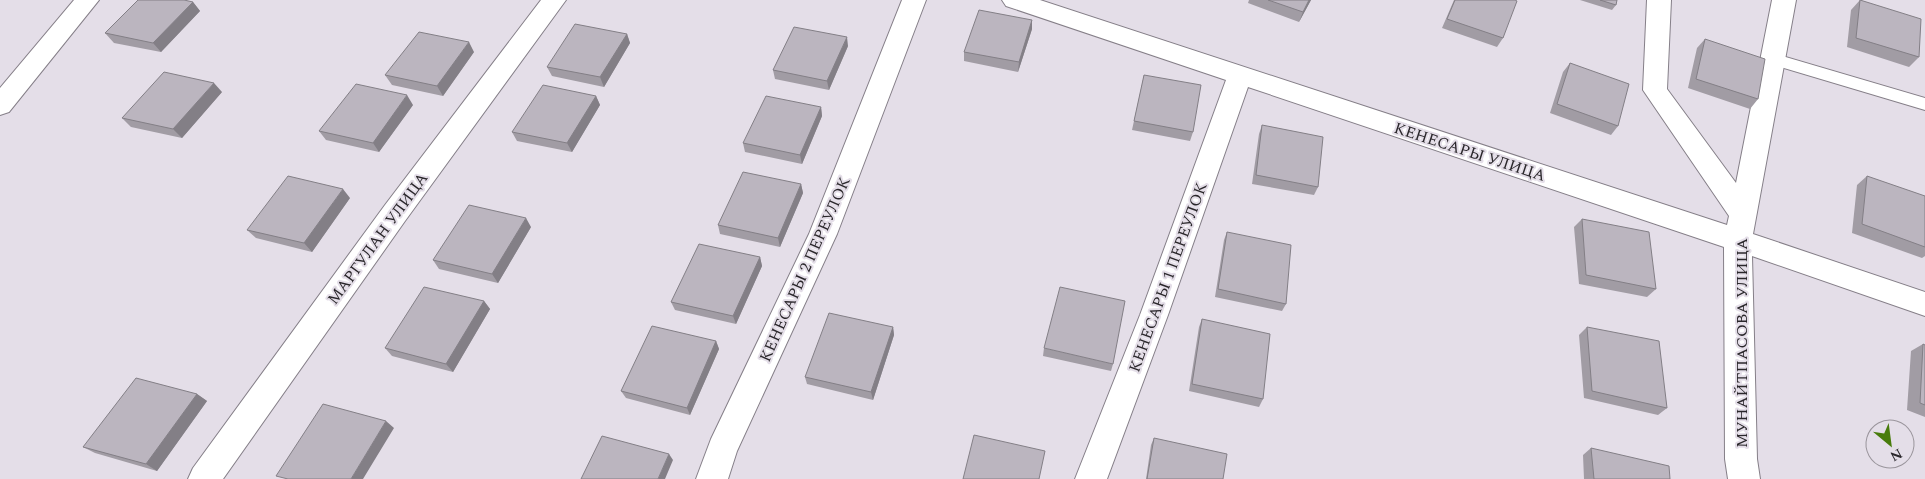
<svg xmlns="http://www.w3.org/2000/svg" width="1925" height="479" font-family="Spectral,serif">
<rect width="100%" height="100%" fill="#e4dee8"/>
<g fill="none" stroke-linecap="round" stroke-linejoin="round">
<!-- lane casing -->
<g stroke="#857f88" stroke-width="2">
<path id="lane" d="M1772 53 1925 98V110L1767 63 1764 59 1767 55Z"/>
</g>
<!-- street casing -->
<g stroke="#857f88" stroke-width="2">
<path id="street" d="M74 0H99L9 112 0 115V88Z
M541 0H566L405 221 223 479H188L193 468 385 205Z
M902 0H926L837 234 737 451 728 479H696L711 439 809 234Z
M1002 0H1040L1727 225 1729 216 1643 90 1647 0H1671L1667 89 1736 183 1772 0H1796L1753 234 1925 292V316L1752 256 1757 459 1760 479H1728L1725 459 1724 247 1248 87 1168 315 1107 479H1075L1140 315 1226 80 1006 6Z"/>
</g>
<!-- lane -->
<use href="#lane" fill="#fff" fill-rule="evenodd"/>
<!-- street -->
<use href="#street" fill="#fff" fill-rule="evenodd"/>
</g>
<!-- wall -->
<path fill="#a19ca4" d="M1249 0H1311L1299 22 1248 3Z
M1454 0H1515L1503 38 1497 47 1442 28Z
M1580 0H1617L1616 5 1612 10Z
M1860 0 1919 57 1909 67 1847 47 1851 10Z
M193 2 200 11 161 52 114 43 105 33Z
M1032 20V29L1018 72 964 61V52Z
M627 34 630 43 604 87 552 76 547 67Z
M1705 39 1758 99 1750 109 1688 88 1697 48Z
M848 46 829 90 775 79 773 70Z
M474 52 443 96 392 85 385 75Z
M1570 63 1618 126 1611 135 1550 113 1563 72Z
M1144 75 1193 132 1190 141 1132 130Z
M222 92 182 138 131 127 122 118Z
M596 96 600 105 572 152 517 141 512 132Z
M413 105 379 152 326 140 319 131Z
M821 107 822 116 802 164 745 152 743 143Z
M1262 125 1318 187 1314 195 1252 184 1259 134Z
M1867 176 1925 247V256L1922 258 1852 233 1857 185Z
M801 184 803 193 780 247 720 234 718 225Z
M350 198 312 252 256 238 247 230Z
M1582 219 1656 289 1647 297 1579 284 1574 227Z
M531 227 498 283 439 269 433 260Z
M1227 232 1286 304 1282 311 1215 297 1224 240Z
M760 257 762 266 736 324 675 310 671 302Z
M484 301 490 309 453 372 392 356 385 348Z
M1202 319 1263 399 1259 407 1189 391 1199 327Z
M893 327 894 335 873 400 807 384 805 377Z
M1587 327 1667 408 1658 415 1584 398 1579 335Z
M716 341 719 349 690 415 626 398 621 391Z
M1923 344 1925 345V417L1907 410 1911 351Z
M1044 348 1113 364 1111 371 1043 356Z
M197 394 207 401 157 471 95 453 83 447Z
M1154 438 1223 479H1146L1151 445Z
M1591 448 1670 479H1584L1583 455Z"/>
<!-- shaded-wall -->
<path fill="#837f86" d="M1309 0H1311L1299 22 1303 12Z
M193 2 200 11 161 52 153 43Z
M1032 20V29L1018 72 1019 62Z
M627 34 630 43 604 87 600 77Z
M847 37 848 46 829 90 827 81Z
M469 42 474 52 443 96 437 86Z
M214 83 222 92 182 138 173 129Z
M407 95 413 105 379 152 373 143Z
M596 96 600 105 572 152 567 143Z
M821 107 822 116 802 164 800 155Z
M801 184 803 193 780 247 778 238Z
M343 189 350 198 312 252 304 243Z
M526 218 531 227 498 283 492 274Z
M760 257 762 266 736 324 733 316Z
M484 301 490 309 453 372 446 364Z
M893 327 894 335 873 400 871 392Z
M716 341 719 349 690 415 687 408Z
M197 394 207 401 157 471 146 464Z
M386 421 394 428 363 479H351Z
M669 454 673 460 665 479H658Z"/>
<!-- building -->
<path fill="#bbb5bf" stroke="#837f86" d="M138 0H184L193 2 153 43 105 33Z
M1268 0H1309L1303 12Z
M1455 0H1515L1517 1 1503 38 1447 19Z
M1600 0H1617L1616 5Z
M1860 0 1921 19 1919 57 1856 38Z
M979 10 1032 20 1019 62 964 52Z
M575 24 627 34 600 77 547 67Z
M794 27 847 37 827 81 773 70Z
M419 32 469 42 437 86 385 75Z
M1705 39 1765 59 1758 99 1696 79Z
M1570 63 1629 84 1618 126 1557 104Z
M164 72 214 83 173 129 122 118Z
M1144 75 1201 85 1193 132 1134 121Z
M356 84 407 95 373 143 319 131Z
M543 85 596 96 567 143 512 132Z
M766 96 821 107 800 155 743 143Z
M1262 125 1323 137 1318 187 1256 175Z
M743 172 801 184 778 238 718 225Z
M288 176 343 189 304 243 247 230Z
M1867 176 1925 196V247L1862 224Z
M469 205 526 218 492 274 433 260Z
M1582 219 1649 232 1656 289 1586 275Z
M1227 232 1291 245 1286 304 1218 289Z
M699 244 760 257 733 316 671 302Z
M424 287 484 301 446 364 385 348Z
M1060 287 1125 301 1113 364 1044 348Z
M829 313 893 327 871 392 805 377Z
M1202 319 1270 334 1263 399 1192 384Z
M652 326 716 341 687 408 621 391Z
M1587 327 1659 341 1667 408 1592 391Z
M1923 344 1925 345V405L1920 403Z
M136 378 197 394 146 464 83 447Z
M323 404 386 421 351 479H288L276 476Z
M974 435 1045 451 1039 479H963Z
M602 436 669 454 658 479H581Z
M1154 438 1227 454 1223 479H1147Z
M1591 448 1669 466 1670 479H1594Z"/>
<g text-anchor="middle" stroke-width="4" stroke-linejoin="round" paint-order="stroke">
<!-- street labels -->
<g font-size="16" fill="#2a272b" stroke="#e4dee8">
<text transform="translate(1470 151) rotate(18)" y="6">КЕНЕСАРЫ УЛИЦА</text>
<text transform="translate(377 238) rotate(-54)" y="6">МАРГУЛАН УЛИЦА</text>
<text transform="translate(804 269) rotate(-66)" y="6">КЕНЕСАРЫ 2 ПЕРЕУЛОК</text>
<text transform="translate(1167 277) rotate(-70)" y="6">КЕНЕСАРЫ 1 ПЕРЕУЛОК</text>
<text transform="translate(1741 343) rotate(-90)" y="6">МУНАЙТПАСОВА УЛИЦА</text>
</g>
</g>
<!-- north arrow -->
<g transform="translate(1890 444) rotate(151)"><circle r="24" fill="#e4dee8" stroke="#9a959c"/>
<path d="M0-4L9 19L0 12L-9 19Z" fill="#487c0c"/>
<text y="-8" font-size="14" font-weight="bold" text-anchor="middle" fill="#2a272b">N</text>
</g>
</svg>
